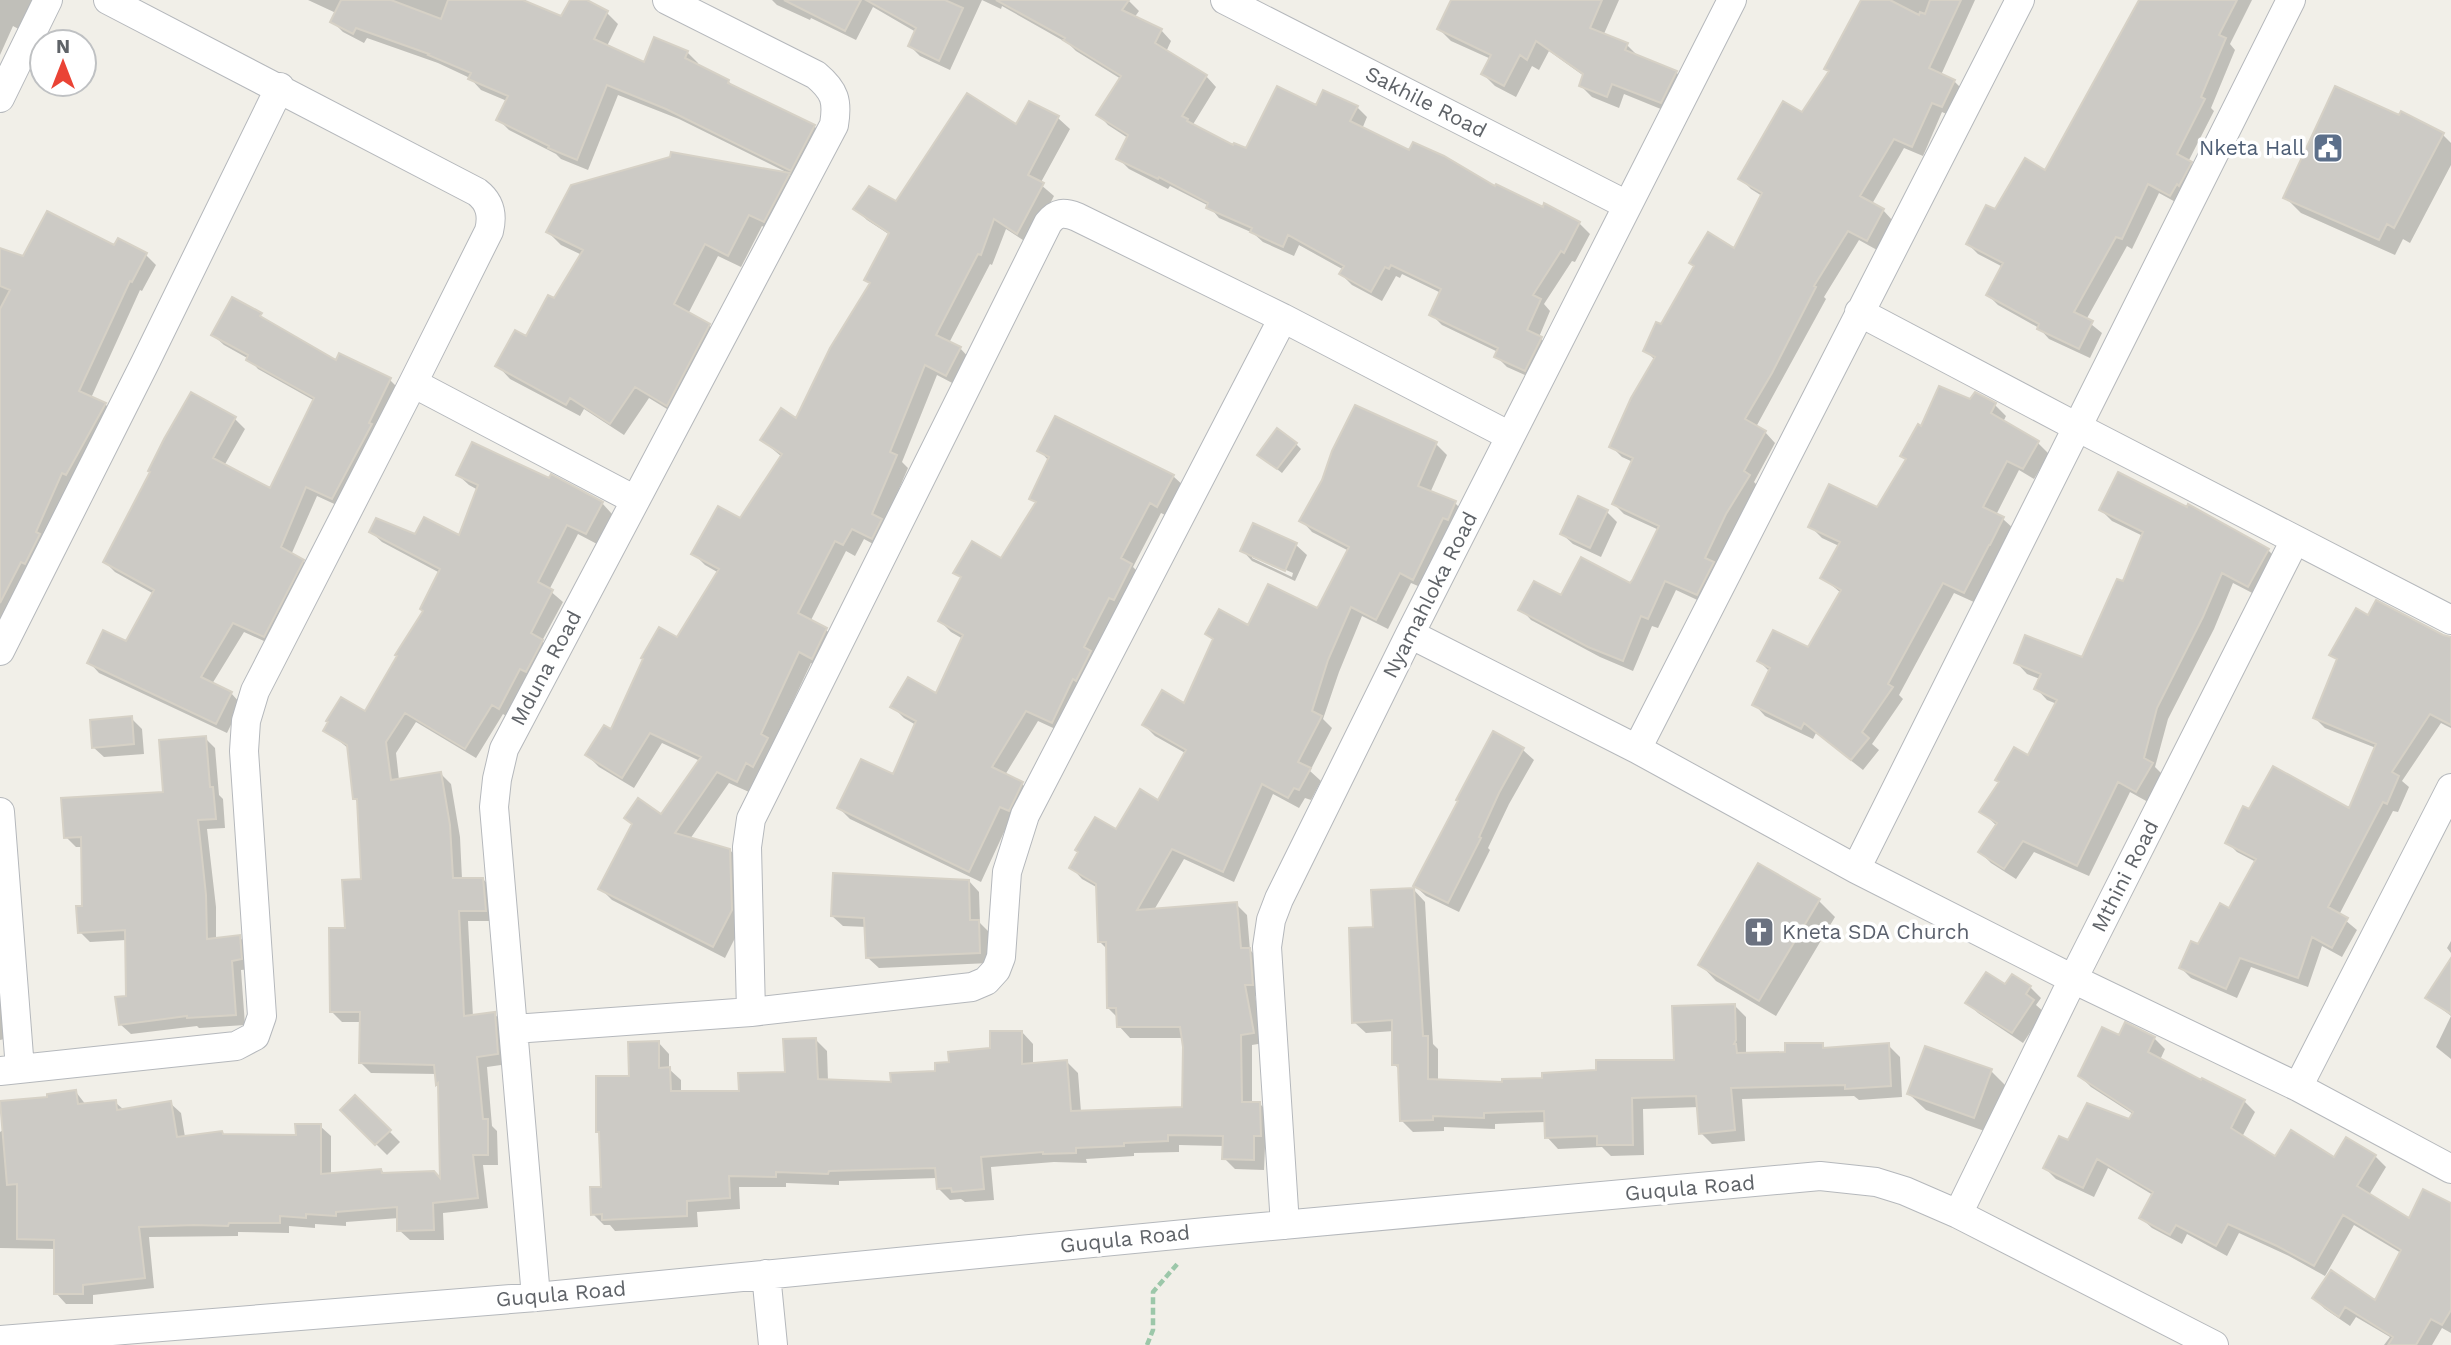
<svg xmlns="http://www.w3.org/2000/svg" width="2451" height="1345" font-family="'Work Sans',sans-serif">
<rect width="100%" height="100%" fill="#f1efe8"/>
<!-- shadow -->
<path fill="#0003" fill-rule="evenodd" d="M0 0H41L24 32 13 26 0 55Z
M308 0H519L562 18 571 0H583L607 13 618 24 607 46 645 64 687 52 698 63 697 66 728 81 735 88 814 126 825 137 802 180 789 175 802 187 777 234 762 226 741 267 718 256 688 314 709 325 722 338 680 417 649 398 624 435 584 409 580 416 510 379 498 366 527 338 582 255 561 245 548 232 788 173 679 119 618 95 588 170 561 159 556 154 509 130 498 119 507 101 481 90 470 78 438 63 367 38 364 43 343 32 332 21 336 13Z
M772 0H1128L1139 11 1134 18 1161 30 1171 41 1166 52 1206 76 1216 87 1192 126 1234 148 1247 150 1316 107H1357L1367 117 1362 129 1410 152 1579 223 1590 234 1575 262 1572 261 1544 304 1550 311 1539 337 1552 349 1536 380 1507 367 1496 356 1498 352 1442 325 1431 314 1441 293 1402 274 1400 278 1396 276 1382 301 1352 285 1341 274 1344 270 1299 245 1294 256 1263 242 1253 233 1219 218 1209 206 1170 186 1168 189 1129 169 1118 158 1128 138 1108 125 1098 114 1121 79 1076 51 1069 44 1002 6 1001 9 982 0 950 70 920 56 910 46 916 32 873 7 856 40 811 18 810 20 777 5Z
M1453 0H1619L1603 36 1627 45 1639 57 1676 72 1687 84 1673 114 1624 94 1619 108 1592 97 1581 86 1584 76 1549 51 1539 70 1532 66 1516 97 1495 86 1483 74 1491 59 1451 41 1439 29Z
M1863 0H1975L1941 75 1954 81 1965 92 1953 117 1942 112 1923 156 1904 148 1872 204 1883 210 1893 221 1877 250 1859 240 1824 297 1826 299 1756 427 1765 432 1775 443 1754 482 1759 487 1708 605 1676 590 1658 628 1652 626 1633 671 1600 657 1531 620 1521 609 1631 585 1659 530 1624 514 1614 504 1633 462 1622 457 1611 446 1655 360 1645 350 1662 326 1735 250 1762 196 1751 189 1741 179 1803 114 1830 72 1826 68Z
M2142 0H2252L2230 44 2235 50 2211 108 2214 111 2188 162 2201 173 2181 205 2159 193 2132 249 2127 246 2086 320 2102 333 2090 358 2049 339 2039 328 1998 305 1988 295 2003 267 1978 254 1968 244 1996 212 2046 173Z
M1030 103 1058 118 1070 129 1040 184 1054 196 1029 244 1006 229 992 265 990 264 949 343 960 348 971 360 958 386 937 375 902 462 908 468 884 524V550L864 539 855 556 846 551 810 622 826 630 838 641 824 669 811 663 773 744 779 751 749 792 729 783 690 839 730 850 741 862 743 922 725 958 612 900 600 888 661 816 700 761 662 743 634 788 599 767 587 755 611 731 677 639 719 573 705 565 694 554 741 520 782 457 762 440 797 421 871 285 866 280 890 235 867 220 856 209 897 204 1017 127Z
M2443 135 2451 143V165L2410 243 2403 239 2395 255 2301 213 2285 197Z
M119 240 146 255 156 265 142 291 140 290 91 398 105 404 115 414 0 624V249L24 258 115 248Z
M260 315 270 324 337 362 340 356 390 380 400 390 343 508 317 496 291 555 303 561 313 571 275 646 244 632 212 684 231 693 241 704 227 733 99 673 89 662 127 643 154 594 115 572 105 562 192 394 235 419 245 429 224 466 271 491 315 401 258 369 249 359 224 345 213 335Z
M1975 394 1995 405 2006 416 2003 422 2038 443 2049 454 2034 479 2019 470 1996 515 2003 519 2015 530 1976 603 1954 593 1899 695 1903 699 1872 744 1879 750 1863 770 1816 733 1813 739 1765 716 1754 704 1770 672 1759 661 1809 649 1841 593 1822 577 1839 546 1822 538 1811 527 1877 509 1907 460 1903 456 1922 428 1971 401Z
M1055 418 1173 476 1185 487 1169 517 1161 513 1133 567 1142 576 1064 733 1038 721 1005 775 1022 784 1033 795 1011 817 981 882 850 819 839 808 893 776 916 725 904 718 893 707 937 696 963 639 951 632 940 621 962 579 955 572 1001 560 1037 504 1031 499 1049 461 1039 450Z
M1296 444 1301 449 1282 473 1264 459Z
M1436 444 1447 455 1430 493 1455 503 1466 514 1425 589 1411 583 1388 629 1362 616 1339 672 1323 719 1332 728 1310 771 1321 781 1311 800 1305 798 1299 808 1273 794 1234 882 1184 859 1154 910 1236 904 1247 915 1250 950 1261 961 1263 995 1255 996 1264 1043 1252 1045V1104H1260L1271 1115V1147H1265L1264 1170 1235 1169 1224 1158V1146L1179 1145V1152L1134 1153V1156L1086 1159 1087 1163 1054 1162 991 1167 994 1200 965 1202 961 1199 950 1200 938 1188 937 1178 839 1181V1185L786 1183V1187H739L740 1209 697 1212 698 1227 615 1231 610 1225H604L593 1214 602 1189 601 1135 597 1132 631 1078 658 1042 669 1054V1069L681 1080V1093H740L787 1073 815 1039 827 1051 828 1081 893 1084 937 1073 951 1064 992 1049 1022 1032 1033 1044V1065L1067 1062 1078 1073 1081 1112 1184 1108 1183 1038H1130L1119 1026 1118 1018 1108 1008V950L1100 942 1098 888 1082 879 1071 867 1116 831 1158 802 1187 754 1155 736 1144 725 1185 705 1214 641 1207 634 1249 627 1318 610 1349 551 1312 532 1301 520Z
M458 475 602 503 612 514 597 544 578 534 549 590 563 602 542 641 552 652 509 718 503 714 476 758 416 722 396 753 399 780 441 774 451 784 460 837 462 879H483L493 890 496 921H468L473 1017 494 1014 505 1024 508 1064 487 1067 492 1126 497 1131 498 1165H483L488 1208 443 1213 444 1240H410L399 1230V1218L346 1222V1226L315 1224V1228L289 1226V1233L238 1232V1236L149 1237 154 1288 93 1295V1304H66L56 1293V1249L0 1248V1132L49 1098 76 1092 86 1105 115 1102 124 1110 170 1103 181 1113 185 1137H297L320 1126 331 1136V1175L381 1170 385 1174 442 1182 440 1087 438 1084 437 1074 371 1073 361 1063 362 1022H342L332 1012 347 929 363 881 359 803 355 799 349 749 326 730 365 714 425 611 440 573 382 542 371 532 459 538 478 490 469 485Z
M2101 510 2268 550 2280 562 2260 597 2233 583 2214 629 2168 719 2155 767 2163 775 2148 802 2130 792 2089 876 2034 852 2016 879 1991 863 1980 852 1997 826 1981 811 2029 757 2057 704 2047 700 2036 688 2040 679 2027 674 2016 662 2083 659 2124 584 2143 536 2112 521Z
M1607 512 1617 522 1601 557 1573 544 1562 534Z
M1254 525 1296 545 1307 555 1295 581 1252 561 1242 550ZM1252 555 1293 573 1292 577 1252 558Z
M2369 617 2451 638V728L2441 723 2402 781 2409 787 2398 812 2393 811 2339 915 2357 930 2342 957 2322 946 2308 987 2251 967 2237 998 2191 978 2181 968 2230 911 2256 862 2237 852 2227 842 2249 811H2349L2376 748 2325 728 2315 718 2338 661 2332 655Z
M131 718 142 729 144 754 104 757 93 747Z
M1493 733 1523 750 1534 760 1509 804 1488 848 1490 850 1459 912 1426 896 1415 886Z
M205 738 215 748 219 795 223 799 225 828 207 829 216 907V940L239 937 250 947 251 969 241 970 245 1025 199 1028 197 1026 131 1034 120 1024 127 998 126 940 90 942 80 932 84 907 83 847H76L66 837 165 794Z
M969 881 979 892 980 923 989 932 990 963 879 968 868 958 867 927 843 926 832 916Z
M1414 890 1425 902 1433 1044 1438 1049V1081L1503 1084 1676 1062 1735 1006 1746 1017V1055L1787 1054 1822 1045 1827 1050 1888 1045 1900 1057 1902 1097 1859 1100 1854 1096 1742 1099 1745 1141 1712 1144 1701 1133 1699 1107 1643 1109 1644 1155 1611 1156 1602 1147 1558 1149 1547 1137 1546 1122 1495 1124V1129L1444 1127V1131L1413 1132 1402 1121 1400 1070 1394 1064V1031L1366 1033 1354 1022 1375 929Z
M1819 901 1835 917 1776 1016 1716 981 1700 964Z
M0 925 9 1038 0 1040Z
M2451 941V953L2447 948Z
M2451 961V1059L2436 1047 2451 1016 2428 998Z
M2006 987H2030L2041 998 2036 1005 2044 1012 2023 1043 1978 1013 1968 1003Z
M2120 1037 2154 1038 2165 1049 2160 1060 2244 1101 2255 1112 2242 1137 2276 1158 2334 1160 2375 1156 2386 1167 2369 1195 2409 1221 2451 1205V1333L2442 1328 2432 1345H2384L2390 1337 2356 1317 2350 1326 2325 1309 2314 1298 2375 1302 2401 1253 2354 1225 2325 1276 2289 1256 2239 1233 2227 1256 2187 1234 2182 1244 2152 1228 2141 1218 2153 1195 2108 1168 2094 1197 2056 1179 2045 1168 2130 1121 2133 1114 2091 1087 2080 1076Z
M1991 1071 2007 1087 1990 1133 1926 1110 1909 1094Z
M355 1097 400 1142 387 1155 342 1110Z"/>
<!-- building -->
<path fill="#cccac5" stroke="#d6d1c6" stroke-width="2" d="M341 0H391L441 19 448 0H523L561 16 570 0H587L608 11 594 39 644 62 654 37 688 51 685 58 729 80 728 83 815 125 791 171 666 109 607 85 577 160 548 148 549 146 496 120 508 96 468 79 471 73 428 55 429 54 356 28 353 34 330 22Z
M784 0H861L845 31Z
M866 0H945L963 8 939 61 908 46 916 28Z
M996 0H1129L1122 10 1162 29 1155 43 1207 75 1182 116 1188 119 1187 121 1233 145 1234 143 1246 148 1277 86 1316 105 1323 90 1358 106 1350 121 1409 150 1413 142 1444 156 1495 186 1496 184 1543 207 1544 203 1580 222 1564 253 1561 251 1533 295 1541 299 1527 330 1542 337 1525 371 1494 357 1498 348 1429 315 1441 289 1391 265 1389 269 1385 267 1371 292 1339 274 1344 266 1288 235 1283 247 1250 232 1252 228 1206 208 1208 203 1159 177 1158 179 1116 159 1128 135 1096 115 1121 76 1063 40 1065 38Z
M1451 0H1602L1590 28 1628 43 1625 50 1677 71 1661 103 1612 84 1607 97 1579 86 1583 74 1536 41 1527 60 1520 55 1504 86 1481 74 1491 55 1437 29Z
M1861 0H1890L1919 15 1920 12 1925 14 1930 0H1961L1929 68 1955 80 1942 107 1932 103 1912 147 1894 139 1860 196 1884 209 1867 241 1848 231 1814 286 1816 287 1772 373 1745 419 1766 431 1744 471 1750 475 1726 514 1705 558 1714 562 1697 595 1665 581 1648 619 1641 616 1623 661 1588 647 1518 610 1534 581 1561 595 1581 557 1630 583 1633 579 1659 526 1612 504 1633 458 1609 447 1631 398 1655 357 1643 351 1656 322 1661 324 1694 266 1689 263 1708 232 1734 248 1762 193 1738 179 1783 101 1802 112 1829 71 1824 69Z
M2139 0H2237L2219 35 2226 38 2201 97 2205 99 2177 154 2192 162 2179 186 2177 184 2170 196 2148 184 2122 239 2116 237 2074 312 2093 321 2079 349 2037 329 2039 324 1986 295 2003 263 1966 244 1986 205 1995 209 2025 158 2045 170Z
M2335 86 2399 115 2401 111 2444 133 2394 228 2387 224 2379 240 2283 198Z
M967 93 1016 124 1029 101 1059 116 1028 175 1044 183 1017 234 994 219 981 255 978 254 936 335 961 347 946 376 925 365 890 452 897 455 872 514 882 519 872 539 852 529 843 545 835 541 798 613 827 628 812 659 799 652 761 734 768 738 753 767 746 763 737 782 717 772 675 833 730 849 732 910 713 947 598 889 632 824 624 818 638 798 661 814 701 757 650 733 622 778 585 755 604 725 611 729 643 659 641 658 659 627 677 637 719 569 691 554 718 506 740 518 782 454 760 440 781 408 796 418 830 348 870 283 864 280 889 233 853 209 869 186 896 201Z
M671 152 790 173 764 222 749 215 728 256 705 244 674 304 710 324 667 406 635 387 610 424 570 398 566 405 495 366 515 330 526 336 548 295 554 298 583 250 546 232 571 185 670 157Z
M47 211 114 245 118 238 147 253 132 282 130 281 79 391 106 403 66 475 62 473 36 532 40 534 25 564 21 562 0 603V309L10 290 0 286V248L23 256Z
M232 297 262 313 260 316 336 360 339 353 391 378 369 423 372 424 332 499 306 487 281 547 304 560 264 637 233 623 201 677 232 692 216 724 87 663 103 630 126 641 154 590 103 562 150 472 148 471 164 439 191 392 236 417 213 458 270 488 314 398 246 360 248 355 211 335Z
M1939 386 1970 399 1975 392 1996 403 1991 413 2039 441 2023 469 2007 461 1983 507 2004 517 1990 545H1989L1964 593 1943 583 1888 684 1893 687 1862 732 1869 738 1851 760 1804 723 1801 729 1752 705 1770 668 1757 661 1773 630 1808 647 1841 590 1820 578 1840 542 1808 527 1829 484 1877 507 1906 459 1900 456 1918 424 1921 426Z
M1355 405 1437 442 1418 486 1456 501 1448 520 1443 518 1413 580 1400 573 1376 620 1351 607 1328 660 1312 711 1322 716 1298 762 1311 768 1299 790 1294 788 1288 798 1262 784 1223 872 1172 849 1137 910 1237 902 1241 948H1250L1253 985H1245L1254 1033 1241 1035 1242 1102H1260L1261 1136H1254V1160L1222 1159 1223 1136 1168 1135V1141L1124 1143V1146L1076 1148V1153L1043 1154V1152L981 1157 984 1189 952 1192 951 1188 937 1189 935 1168 829 1171 828 1174 776 1172V1177L729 1176 730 1198 687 1201V1216L602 1220V1214L591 1215 590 1187H601L599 1132H596V1076H629L628 1042 659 1041V1068L670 1067 671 1091H739L738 1073 785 1072 783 1039 816 1038 818 1079 891 1082 890 1073 935 1071V1063L949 1062 948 1052 990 1048V1031H1022V1064L1067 1060 1071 1111 1182 1107 1183 1047 1180 1027H1117L1116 1008H1107L1106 942H1098L1096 884 1069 868 1078 852 1075 850 1095 817 1116 829 1140 789 1158 800 1186 750 1142 725 1162 690 1184 703 1213 639 1205 634 1219 609 1248 625 1268 584 1317 608 1319 605 1349 547 1299 521 1322 480 1332 451Z
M1055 416 1174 475 1157 507 1150 503 1121 558 1132 564 1114 600 1109 598 1084 647 1091 651 1076 681 1073 679 1052 723 1026 711 992 767 1023 782 1009 811 1000 807 969 872 837 808 861 759 893 774 916 721 890 707 908 677 936 693 963 635 938 621 961 577 953 573 972 541 1001 558 1036 502 1029 499 1049 457 1037 451Z
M1277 428 1297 443 1277 469 1257 455Z
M472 442 549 478 551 474 603 502 586 534 567 525 538 582 553 590 531 633 543 640 526 672 520 669 499 709 492 705 465 749 405 713 386 742 391 780 441 772 450 825 453 878H483L486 911H459L464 1016 495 1012 498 1054 477 1057 483 1119H488V1155H473L478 1198 433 1203 434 1230 397 1231V1207L336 1212V1216L306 1214V1218L280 1216V1223H229L228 1226 194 1225 139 1227 145 1278 83 1285V1294H54V1240L17 1239V1184L7 1185 0 1101 47 1097V1094L76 1090 78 1104 116 1100 117 1110 171 1101 177 1137 222 1131 223 1134 296 1135 295 1124H321V1174L381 1169 382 1173 434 1171 440 1178 438 1083 436 1085 434 1065 359 1063 360 1012H330L329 928H345L342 880 361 879 357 799H353L347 745 323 731 328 722 326 721 341 697 365 711 397 656 395 655 423 611 420 609 440 569 369 532 376 518 415 534 424 517 459 535 478 485 456 475Z
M2118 472 2187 507 2188 504 2269 549 2248 587 2222 573 2203 617 2157 708 2144 758 2153 763 2136 792 2118 782 2077 866 2023 841 2004 869 1978 852 1997 823 1979 812 1999 782 1995 780 2014 747 2028 755 2057 700 2034 689 2041 674 2014 663 2025 635 2082 657 2117 579 2123 581 2143 532 2099 510Z
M1578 496 1608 510 1590 548 1560 534Z
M1253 523 1297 543 1285 571 1240 551Z
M2376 600 2443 635 2451 637V725L2430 714 2392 772 2399 776 2387 804 2383 802 2328 907 2348 918 2332 948 2312 937 2298 978 2240 958 2226 989 2179 968 2191 941 2198 944 2220 903 2229 908 2256 859 2225 843 2243 806 2249 809 2273 766 2349 808 2376 744 2313 718 2337 659 2329 655 2356 608 2368 615Z
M132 716 134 744 92 748 90 720Z
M1493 731 1524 748 1499 793 1479 837 1481 838 1448 903 1413 886 1458 801 1456 800Z
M206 736 210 787H213L216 819 198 820 206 895 207 939 240 935 242 959 232 961 236 1015 187 1018V1016L119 1025 115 997 126 996 125 930 78 933 76 906H82L81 837 64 838 61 798 163 792 159 740Z
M1758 863 1820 899 1759 1001 1698 965Z
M833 873 969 880 970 920H979L980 953 866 958 864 918 831 916Z
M1414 888 1423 1036H1428V1079L1502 1082V1079L1542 1078V1073L1596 1070V1060H1674L1672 1006 1735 1004 1736 1040 1734 1044H1736L1737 1053 1785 1052V1043H1823V1048L1889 1043 1891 1086 1845 1089V1085L1731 1088 1735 1130 1699 1134 1696 1096 1632 1098 1633 1145H1597V1136L1545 1138 1544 1111 1484 1113V1118L1433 1116V1120L1400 1121 1398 1065H1392V1020L1352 1023 1349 928 1373 927 1371 890Z
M2451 958V1014L2425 998Z
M1986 972 2005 984 2012 974 2031 986 2026 994 2034 1000 2012 1033 1965 1003Z
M2125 1022 2155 1037 2148 1052 2201 1080 2202 1078 2245 1100 2231 1128 2275 1156 2291 1130 2334 1157 2346 1137 2376 1155 2357 1186 2409 1218 2423 1189 2451 1203V1310L2442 1325 2431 1319 2416 1345H2388L2393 1337 2345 1307 2339 1317 2312 1298 2331 1270 2375 1300 2401 1250 2343 1215 2314 1266 2277 1246 2228 1224 2216 1246 2176 1225 2170 1235 2139 1218 2153 1192 2097 1159 2083 1188 2043 1168 2059 1136 2068 1140 2087 1103 2129 1119 2133 1112 2078 1076 2102 1027 2119 1035Z
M1925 1046 1992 1069 1974 1118 1907 1094Z
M355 1095 391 1130 375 1145 340 1110Z"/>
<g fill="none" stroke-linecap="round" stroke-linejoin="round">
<!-- street casing -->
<g stroke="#b5b8bc" stroke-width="30">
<path id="street" d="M1225 0 1627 205
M0 98 48 0
M1859 312 2077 427 2451 620
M413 383 635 500
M1410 634 1637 749 1856 869 2073 979 2298 1087 2451 1169
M0 651 145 363 280 87
M1637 749 2020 0
M0 812 20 1069
M1856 869 2291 0
M751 1012 747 847 751 819 1048 223C1057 212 1064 212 1077 217L1283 318 1510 436
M514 1029 751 1012 972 987 986 981 996 970 1001 957 1007 872 1025 815 1283 318
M0 1071 236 1046 255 1036 262 1016 244 751 246 721 255 691 413 383 489 231C493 215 490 202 477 192L108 0
M2298 1087 2451 788
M1958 1214 2073 979 2295 540
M1285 1225 1267 947 1271 920 1279 899 1410 634 1732 0
M766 1274 773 1345
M536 1297 494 807 497 779 504 749 834 125C838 101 835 91 816 75L667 0
M0 1340 536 1297 1206 1232 1820 1176 1876 1182 1905 1191 1958 1214 2214 1345"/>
</g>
<!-- path -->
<path stroke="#9cc7a9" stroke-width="4.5" stroke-dasharray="7 3.5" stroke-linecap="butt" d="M1147 1345 1153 1330V1292L1179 1262"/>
<!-- street -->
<use href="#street" stroke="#fff" stroke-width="28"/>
</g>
<!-- icons -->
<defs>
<g id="civic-square" transform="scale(1.575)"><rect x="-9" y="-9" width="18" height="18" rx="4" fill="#5c6f8a" stroke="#fff"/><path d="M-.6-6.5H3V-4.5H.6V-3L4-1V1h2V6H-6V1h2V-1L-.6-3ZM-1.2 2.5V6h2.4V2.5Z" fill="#fff"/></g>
<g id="church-square" transform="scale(1.575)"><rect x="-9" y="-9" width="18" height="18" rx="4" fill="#6b7280" stroke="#fff"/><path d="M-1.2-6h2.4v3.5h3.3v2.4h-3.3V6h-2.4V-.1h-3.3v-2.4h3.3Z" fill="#fff"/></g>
</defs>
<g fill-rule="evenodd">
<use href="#civic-square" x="2328" y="148"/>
<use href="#church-square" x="1759" y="932"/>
</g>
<g text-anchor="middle" stroke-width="7" stroke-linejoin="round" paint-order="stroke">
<!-- street labels -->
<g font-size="21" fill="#5f6368" stroke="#fff">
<text transform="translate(1426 102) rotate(27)" y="7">Sakhile Road</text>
<text transform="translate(1430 595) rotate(-63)" y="7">Nyamahloka Road</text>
<text transform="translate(546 668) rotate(-62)" y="7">Mduna Road</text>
<text transform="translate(2125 876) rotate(-63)" y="7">Mthini Road</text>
<text transform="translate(1690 1188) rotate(-5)" y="7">Guqula Road</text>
<text transform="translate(1125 1239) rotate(-6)" y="7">Guqula Road</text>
<text transform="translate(561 1294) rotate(-5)" y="7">Guqula Road</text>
</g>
<!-- service labels -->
<g font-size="21" fill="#4e5e75" stroke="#fff" text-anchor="end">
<text x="2305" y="155">Nketa Hall</text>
</g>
<!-- worship labels -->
<g font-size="21" fill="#5b616d" stroke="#fff" text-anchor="start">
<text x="1782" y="939">Kneta SDA Church</text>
</g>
</g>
<!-- north arrow -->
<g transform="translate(63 63)"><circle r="33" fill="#ffffff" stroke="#bfc1c3" stroke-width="2"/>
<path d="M0-5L12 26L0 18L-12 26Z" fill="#ea4335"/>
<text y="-10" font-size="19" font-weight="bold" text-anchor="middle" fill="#5f6368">N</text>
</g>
</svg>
